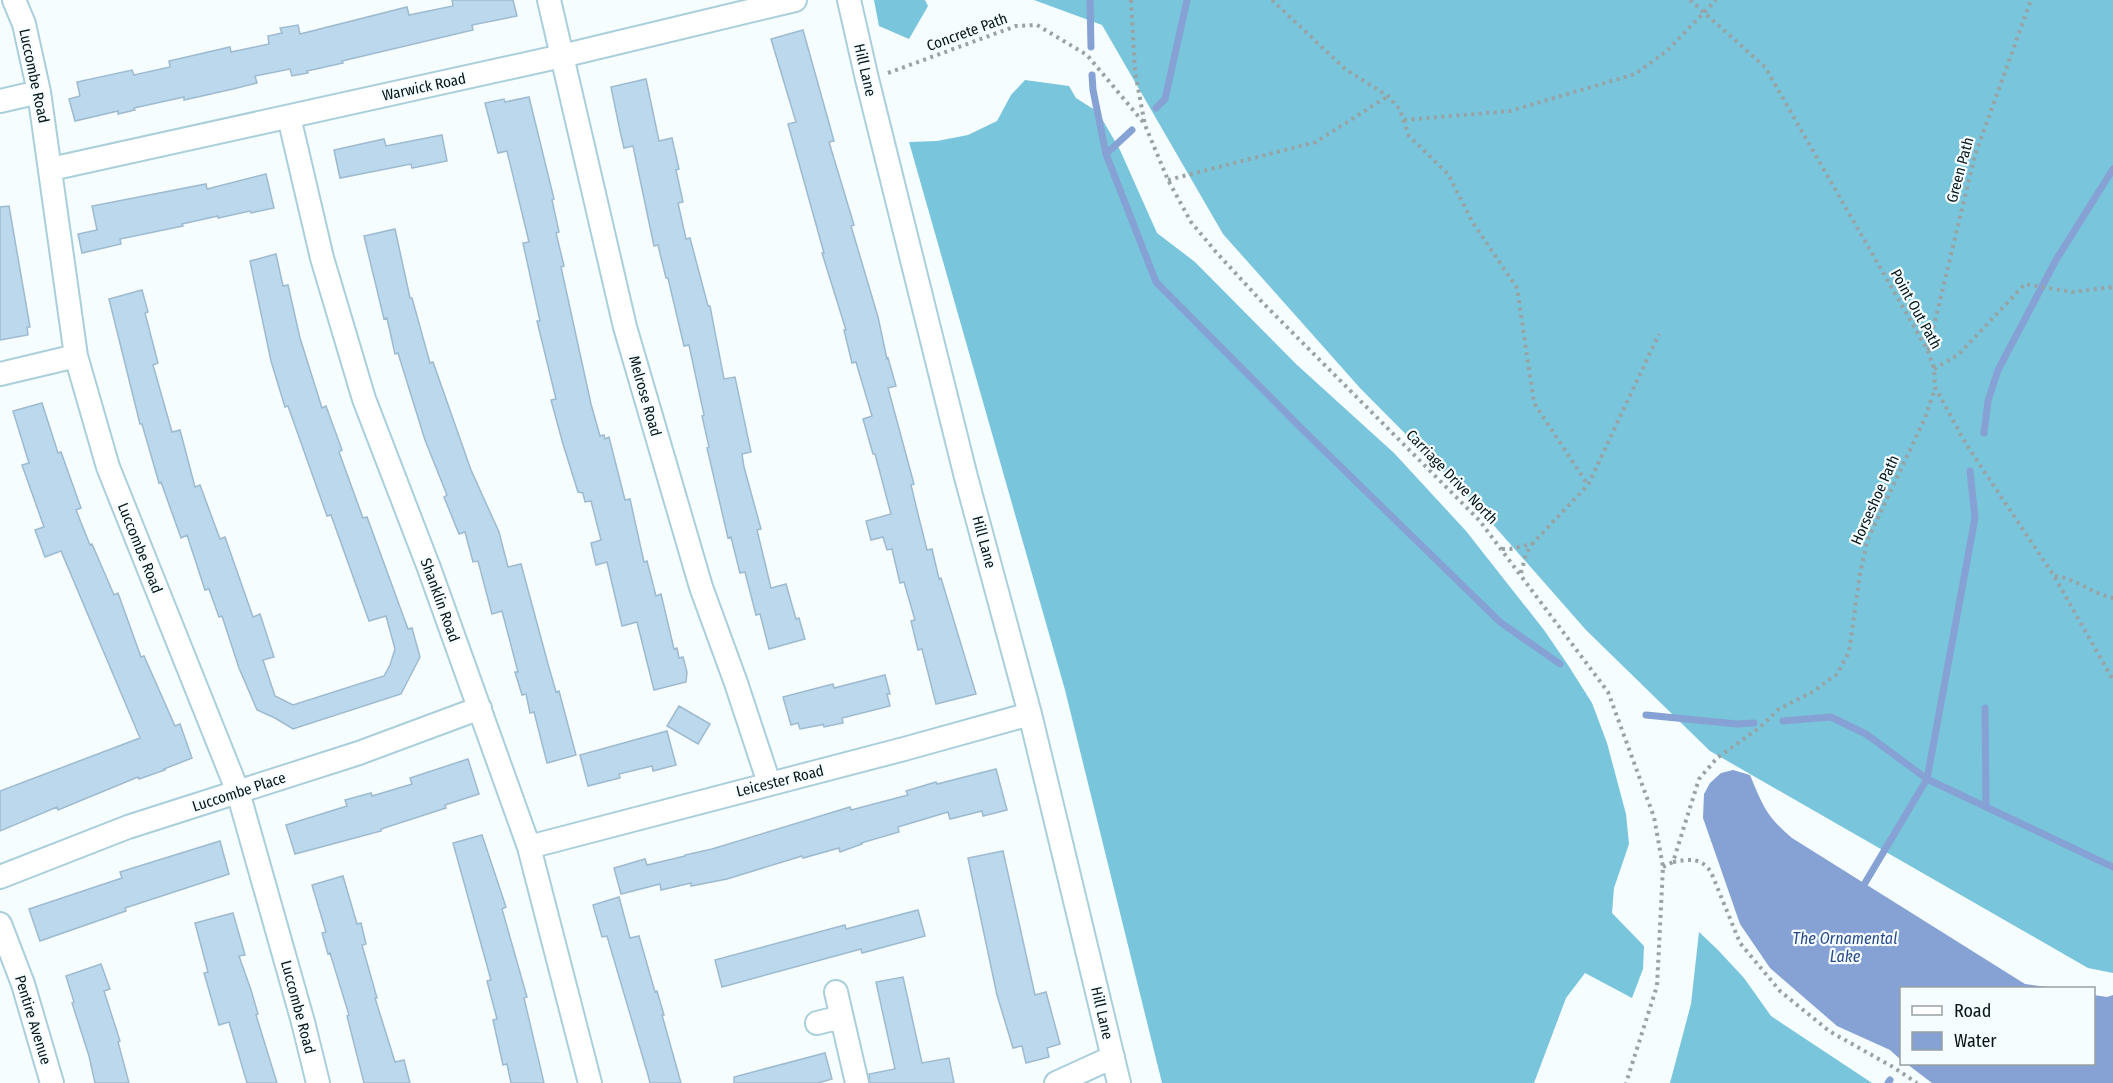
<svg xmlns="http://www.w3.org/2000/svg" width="2113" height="1083" font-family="'Fira Sans Condensed',sans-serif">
<rect width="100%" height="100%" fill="#f5fdff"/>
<!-- forest -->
<path fill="#79c5db" d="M874 0H925L928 6 909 39 879 26Z
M1034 0H2113V973L2088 968 1710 751 1586 630 1475 504 1360 388 1223 234 1102 25Z
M1025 80 1069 86 1076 98 1098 112 1120 150 1157 233 1195 262 1296 364 1394 453 1466 531 1544 630 1568 665 1592 703 1607 743 1626 814 1629 844 1614 888 1612 913 1644 946 1643 969 1632 998 1585 973 1566 998 1534 1083H1162L1065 690 909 142 937 141 968 135 997 121 1011 95Z
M1699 932 1718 950 1744 978 1771 1016 1872 1083H1670L1691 1004Z"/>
<!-- water -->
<path fill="#86a2d5" d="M1733 770 1750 775C1763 806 1766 816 1792 838L2025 984 2055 988H1902L1901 1060 1890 1050 1837 1026 1770 968 1740 924 1703 818 1704 794 1710 783 1721 773Z
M2094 995 2107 997 2113 995V1083H1932L1907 1064H2094Z"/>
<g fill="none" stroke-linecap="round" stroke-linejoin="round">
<!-- stream -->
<path stroke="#86a2d5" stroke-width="7" d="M1090 0 1091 47
M1092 75 1093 90 1106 154
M1156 108 1165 99 1187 0
M1132 130 1106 154 1156 282 1299 426 1500 622 1560 664
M1984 433 1988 401 1998 370 2056 260 2113 169
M1985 708 1986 807
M1646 715 1737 724 1754 723
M1783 721 1831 717 1866 734 1927 779 2113 867
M1865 883 1927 779 1975 518 1970 471
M1888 1083 1890 1080"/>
</g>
<!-- building -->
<path fill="#bbd8ed" stroke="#9ebacf" stroke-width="1.5" d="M452 0H513L517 16 472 25 473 30 342 61 343 63 307 71 308 73 292 76 290 69 255 76 257 83 233 89 184 100V97L134 108 135 110 118 114V111L75 121 69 99 80 96 77 82 132 70 134 75 170 67 169 61 230 47 231 52 269 44 268 36 282 33 280 28 298 25 300 34 407 7 409 15 453 6Z
M803 30 834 141 829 142 854 225 851 226 878 317 887 359 888 358 896 386 888 388 914 484 911 485 917 510 927 550 932 549 939 579 941 578 976 694 936 704 922 649 918 650 911 621 915 620 904 582 900 583 892 549 887 550 883 537 871 540 866 521 891 514 875 454H873L863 419 872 416 856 362 852 363 844 330H846L822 253H824L788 124 796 122 771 39Z
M646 79 659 141 672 138 679 169 676 170 683 202 678 203 686 239 690 238 708 306H710L724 379 735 377 751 452 742 454 744 467 761 529 757 530 771 588 786 584 796 619 799 618 805 639 769 649 760 614 756 615 745 572 740 573 731 537 728 538 707 448 709 447 702 416 704 415 689 345 684 346 668 278H666L658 245 654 246 633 146 624 148 620 131 611 87Z
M529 97 554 199 552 200 559 232 556 233 564 266 561 267 591 404 600 436 604 435 605 439 609 437 625 500 630 499 644 562 647 561 656 596 661 594 674 649 677 648 679 658 683 657 687 672 686 682 654 690 637 622 622 626 607 562 596 565 591 543 601 540 591 501 585 502 583 493 578 492 563 444 551 400 556 399 537 321H540L523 243 529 242 507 151 498 153 485 103 504 99 505 102Z
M442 135 447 161 412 168 411 164 340 178 334 150 384 139 386 146Z
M266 174 274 208 251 213 250 211 218 218V216L182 224 183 226 120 239 121 244 82 253 78 234 97 230 92 206 206 184 207 189Z
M9 206 30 327H27L28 335 0 340V207Z
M395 229 410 298H412L430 363 433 362 471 470 499 532 508 567 521 564 548 664 556 692 559 691 576 755 547 763 534 712 530 713 526 694 522 695 515 672H518L502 611 492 614 478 561 473 562 465 532 459 534 444 497 447 495 425 440 398 353 395 354 387 318 384 319 364 236Z
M276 254 283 286 288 285 300 338 322 408 326 406 342 450 339 452 363 518 367 517 408 629 412 628 420 657 401 694 293 729 275 718 257 710 239 668 222 616 219 617 209 589 205 590 187 535 181 538 161 482 159 483 142 424H140L109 299 142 290 148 312 145 313 158 363 153 365 172 432 180 430 195 487 200 485 220 539 225 537 253 617 260 614 274 657 263 660 275 696 293 705 384 676 390 665 395 649 386 616 369 621 331 515 327 516 288 406 285 407 271 361 250 261Z
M42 403 58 453 61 452 81 508 76 510 90 545 92 544 114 595 118 593 141 657 144 656 175 726 180 724 192 758 164 769 165 770 139 779 138 777 58 810 57 807 0 831V791L140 738 61 551 45 557 35 530 44 527 22 465 29 463 13 411Z
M885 675 890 694H887L890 706 842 718 843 723 824 727 823 724 821 725 800 729 798 723 791 725 783 697 833 684 834 688Z
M679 706 710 724 698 744 667 726Z
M667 731 676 765 653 771 652 766 619 774 620 778 588 786 580 755Z
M468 759 479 794 445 805 446 808 381 829V831L295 854 286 825 347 806 345 800 371 793 372 796 412 784 410 778Z
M996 769 1007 810 983 816 982 811 950 819 948 812 898 827 899 832 861 843 862 844 840 852 839 848 803 858 802 856 727 879 691 886V883L661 890 660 884 621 894 614 868 645 859 647 865 685 856V855L712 849 850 807 851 810 908 795 906 791 936 782 937 784Z
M482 835 506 907 502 909 527 997 524 998 544 1083H511L507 1064 503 1065 493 1020 497 1019 487 981 491 980 453 843Z
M220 841 229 874 125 908 126 911 40 941 29 909 122 878 120 872Z
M1003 851 1035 995 1046 992 1060 1044 1047 1048 1049 1057 1026 1063 1022 1046 1013 1048 997 995 968 858Z
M343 876 357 924 361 923 366 944 362 945 377 998H375L395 1062 404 1060 410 1083H364L347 1016 349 1015 330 953 328 954 322 933 326 932 312 885Z
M619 897 630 938 639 936 655 992 657 991 664 1015H662L681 1083H650L648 1075 607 936 602 937 593 905Z
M918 910 925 936 862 953 861 949 722 987 715 960 845 925 846 929Z
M233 913 245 955 239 956 251 990 258 1014 256 1015 277 1083H247L229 1022 219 1025 204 973 208 972 195 923Z
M101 964 110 989 104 991 120 1041 118 1042 129 1083H95L89 1056 72 1003 74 1002 66 976Z
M903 977 922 1063 949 1058 954 1083H870L869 1074 895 1069 876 982Z
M825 1053 832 1079 818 1083H734V1077Z"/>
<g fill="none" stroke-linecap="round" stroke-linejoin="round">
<!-- minor casing -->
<g stroke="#aacfdb" stroke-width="26">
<path id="minor" d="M14 0 24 24 39 92 76 356 108 467 238 792 303 1022 318 1083
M549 0 625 327 701 587 736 683 769 783
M849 0 867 79 966 477 1030 714 1119 1083
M0 101 39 92
M289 117 322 258 364 399 429 568 529 847 590 1083
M51 169 562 56 795 0
M0 374 76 356
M529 847 904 749 1030 714
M0 877 128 827 359 753 480 708
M0 924 23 984 52 1083
M836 992 857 1083
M817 1023 841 1017
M1056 1083 1113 1057"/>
</g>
<!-- path -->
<path stroke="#98a3a5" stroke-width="4" stroke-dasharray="3 4.5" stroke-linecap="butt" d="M1131 0 1135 72 1145 125 1168 180 1191 222 1216 252 1262 302 1479 520 1608 692 1654 817 1663 867 1657 986 1626 1083
M1272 0 1345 69 1388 96 1400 110 1409 136 1448 174 1473 223 1517 288 1534 403 1588 485
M1690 0 1765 67 1928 351 1934 369 1935 387 1966 444 2054 576 2113 680
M888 73 1016 26 1037 25 1087 55 1144 123
M1404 120 1510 111 1635 74 1667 51 1716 0
M1168 180 1316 142 1388 96
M1928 350 1975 155 2031 0
M1934 369 1959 354 2025 284 2072 292 2113 287
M1502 549H1510L1532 544 1588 485 1659 334
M1521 573 1526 554 1532 544
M2055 576C2076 578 2092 594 2113 598
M1673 862C1689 859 1701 857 1711 872L1740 943 1780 991 1829 1031 1893 1067 1917 1083
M1663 867 1673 862 1699 779 1717 758 1759 728 1779 709 1814 691 1837 674 1849 652 1860 574 1867 541 1925 418 1935 388"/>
<!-- minor -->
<use href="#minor" stroke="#fff" stroke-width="22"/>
</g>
<g text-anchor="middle" stroke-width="4.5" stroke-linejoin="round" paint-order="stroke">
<!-- street labels -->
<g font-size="15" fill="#071519" stroke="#f5fdff">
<text transform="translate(967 32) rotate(-20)" y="5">Concrete Path</text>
<text transform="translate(865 70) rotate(77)" y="5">Hill Lane</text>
<text transform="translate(34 76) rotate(78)" y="5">Luccombe Road</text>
<text transform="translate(424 87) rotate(-12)" y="5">Warwick Road</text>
<text transform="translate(1960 170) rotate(-75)" y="5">Green Path</text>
<text transform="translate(1916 309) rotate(61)" y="5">Point Out Path</text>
<text transform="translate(645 396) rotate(74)" y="5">Melrose Road</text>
<text transform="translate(1452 477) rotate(46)" y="5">Carriage Drive North</text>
<text transform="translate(1875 500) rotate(-66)" y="5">Horseshoe Path</text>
<text transform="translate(984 542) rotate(75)" y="5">Hill Lane</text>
<text transform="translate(140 548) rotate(68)" y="5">Luccombe Road</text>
<text transform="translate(440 600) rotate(70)" y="5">Shanklin Road</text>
<text transform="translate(780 781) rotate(-14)" y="5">Leicester Road</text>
<text transform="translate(239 792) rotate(-18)" y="5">Luccombe Place</text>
<text transform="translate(298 1007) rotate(75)" y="5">Luccombe Road</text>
<text transform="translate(1102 1013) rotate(77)" y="5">Hill Lane</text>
<text transform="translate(33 1020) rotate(73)" y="5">Pentire Avenue</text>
</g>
<!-- water labels -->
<g font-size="16" font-style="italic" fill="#294988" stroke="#f5fdff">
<text x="1845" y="944">The Ornamental<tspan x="1845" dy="18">Lake</tspan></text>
</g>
</g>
<!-- legend -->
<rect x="1900" y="987" width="195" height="78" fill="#f5fdff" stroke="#96a0a3" stroke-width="1.5"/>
<rect x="1912" y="1006" width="30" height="9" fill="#ffffff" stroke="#96a0a3" stroke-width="1.5"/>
<text x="1954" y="1017" font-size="18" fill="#071519">Road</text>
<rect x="1912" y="1032" width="30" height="18" fill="#86a2d5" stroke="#96a0a3" stroke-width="1.5"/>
<text x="1954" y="1047" font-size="18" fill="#071519">Water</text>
</svg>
